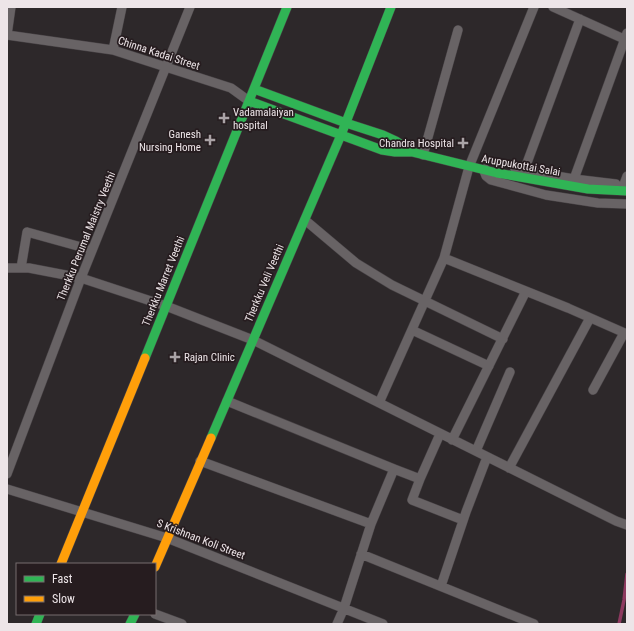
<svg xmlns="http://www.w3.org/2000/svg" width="634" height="631" font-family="'Roboto Condensed',sans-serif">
<rect width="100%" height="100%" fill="#2d282a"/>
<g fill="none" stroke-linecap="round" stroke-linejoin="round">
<!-- stream -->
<path stroke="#8d395f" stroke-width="3.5" d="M619 624 624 600 627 574"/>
<!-- street casing -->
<g stroke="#484346" stroke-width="10">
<path id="street" d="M553 7 624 39
M7 35 113 50 231 88 249 101
M7 35 11 7
M113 50 122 7
M423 155 458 30
M485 169 484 171 486 176 491 180 546 195 598 203 627 204
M515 169 574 179 616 184
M524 171 580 19
M574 179 627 33
M624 184 627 176
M305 220 356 263 392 285 503 339
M444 258 469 167 534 7
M7 268H29L81 278 166 306 253 340 616 521 627 525
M21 268 27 232 92 250
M412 330 489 366
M593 390 624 333
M227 401 394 469
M379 403 444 258 568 308 627 334
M452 440 526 291
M476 451 510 372
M200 461 371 524
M509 468 590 318
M7 474 81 278 190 7
M420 479 412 500 463 520
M7 489 167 538 383 624
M361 554 534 624
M441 586 466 512 487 457
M155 614 182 624
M337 624 344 608 371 524 394 469 420 479 440 434"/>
</g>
<!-- fast casing -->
<g stroke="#484346" stroke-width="10">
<path id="fast" d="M254 89 346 123 383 135 396 141 412 152
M249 101 382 150 395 152H412L497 173 588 189 627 191
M145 358 287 7
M211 438 341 135 391 7
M36 624 40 614
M130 624 135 614"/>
</g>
<!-- slow casing -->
<g stroke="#484346" stroke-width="10">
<path id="slow" d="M61 564 145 358
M155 567 211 438"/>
</g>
<!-- street -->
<use href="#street" stroke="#686365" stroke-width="9"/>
<!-- fast -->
<use href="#fast" stroke="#30b455" stroke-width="9"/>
<!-- slow -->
<use href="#slow" stroke="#ff9f0a" stroke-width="9"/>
</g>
<!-- markers -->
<g fill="#aaa3a6" stroke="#261c1f" stroke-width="1.5">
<path d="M222 112h4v4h4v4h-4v4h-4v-4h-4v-4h4z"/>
<path d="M208 134h4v4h4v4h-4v4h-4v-4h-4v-4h4z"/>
<path d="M461 137h4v4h4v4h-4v4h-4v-4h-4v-4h4z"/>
<path d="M173 351h4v4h4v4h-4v4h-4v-4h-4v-4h4z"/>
</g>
<g text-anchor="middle" stroke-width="3.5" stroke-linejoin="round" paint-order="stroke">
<!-- street labels -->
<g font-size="11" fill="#ede5e8" stroke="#261c1f">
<text transform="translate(159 53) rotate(18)" y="4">Chinna Kadai Street</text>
<text transform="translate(521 165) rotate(10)" y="4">Aruppukottai Salai</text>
<text transform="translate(86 236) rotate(-68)" y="4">Therkku Perumal Maistry Veethi</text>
<text transform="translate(163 281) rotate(-68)" y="4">Therkku Marret Veethi</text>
<text transform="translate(264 283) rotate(-67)" y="4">Therkku Veli Veethi</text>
<text transform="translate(201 539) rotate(21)" y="4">S Krishnan Koli Street</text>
</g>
<!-- poi labels -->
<g font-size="11" fill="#ede5e8" stroke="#261c1f" text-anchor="start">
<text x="233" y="116">Vadamalaiyan<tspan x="233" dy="13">hospital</tspan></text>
<text x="201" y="138" text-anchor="end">Ganesh<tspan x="201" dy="13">Nursing Home</tspan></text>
<text x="454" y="147" text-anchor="end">Chandra Hospital</text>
<text x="184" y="361">Rajan Clinic</text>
</g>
</g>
<!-- border -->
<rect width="634" height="631" fill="none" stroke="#ede5e8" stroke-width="16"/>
<!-- legend -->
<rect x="16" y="563" width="140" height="52" fill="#261c1f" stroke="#766c6f"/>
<rect x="24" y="576" width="20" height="6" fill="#30b455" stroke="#766c6f"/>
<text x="52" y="583" font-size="12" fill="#ede5e8">Fast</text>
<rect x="24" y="596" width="20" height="6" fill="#ff9f0a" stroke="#766c6f"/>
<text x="52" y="603" font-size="12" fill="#ede5e8">Slow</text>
</svg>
